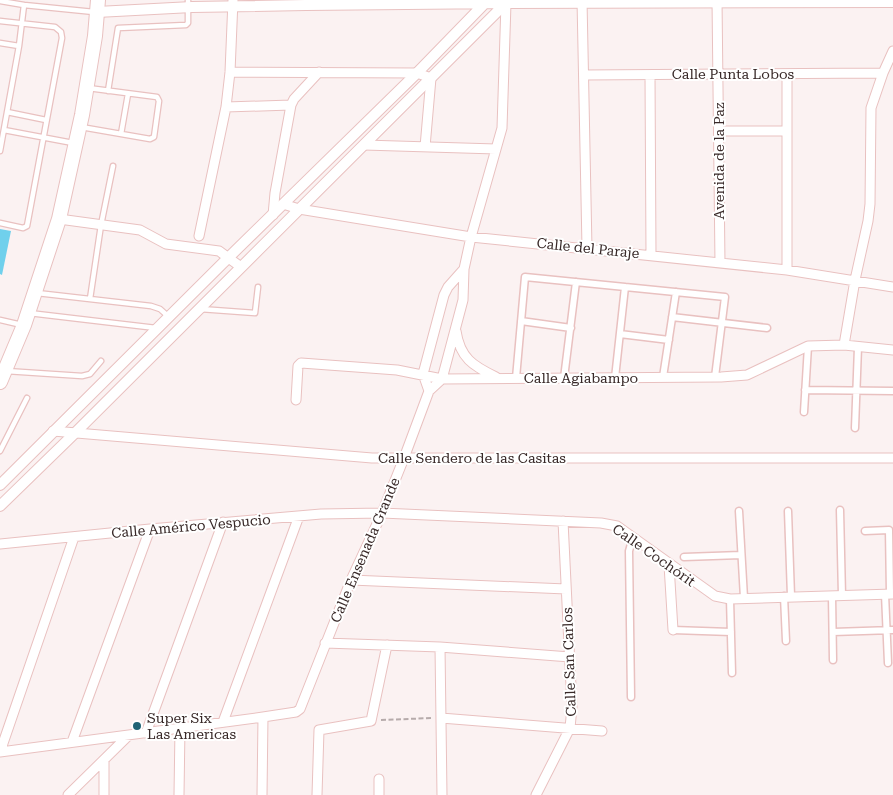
<svg xmlns="http://www.w3.org/2000/svg" width="893" height="795" font-family="'Roboto Serif',serif">
<rect width="100%" height="100%" fill="#fbf2f2"/>
<!-- building -->
<path fill="#70d0ec" d="M0 229 11 231 2 275 0 274Z"/>
<g fill="none" stroke-linecap="round" stroke-linejoin="round">
<!-- service casing -->
<g stroke="#e9c1c0" stroke-width="7">
<path id="service" d="M0 1 24 5 19 46 0 151
M24 5 94 12
M0 21 55 27 61 32 62 38 27 226 23 228 0 223
M0 43 19 46
M108 91 118 28 186 25 188 23V0
M7 112 46 120
M81 127 150 139 154 137 159 101 157 97 88 88
M4 130 73 143
M121 134 128 94
M37 293 151 306 160 309 169 317
M90 299 101 225 113 166
M200 309 255 313 258 287
M29 313 156 328
M0 320 22 325
M6 371 82 376 90 374 101 361
M0 451 27 398"/>
</g>
<!-- pedestrian casing -->
<g stroke="#e9c1c0" stroke-width="9">
<path id="pedestrian" d="M672 317 767 328
M521 321 571 328
M620 334 669 340
M663 377 676 292
M516 378 525 277 725 297 715 377
M564 378 576 282
M615 378 625 287
M805 390 893 391
M804 412 808 346
M855 428 858 347
M840 510 842 596
M739 511 744 598
M788 511 791 596
M865 531 889 530 890 594
M684 557 741 555
M885 594 888 663
M784 596 786 641
M832 596 833 660
M730 599 732 673
M673 630 731 632
M833 632 893 630
M631 697 629 551 633 537"/>
</g>
<!-- minor casing -->
<g stroke="#e9c1c0" stroke-width="11">
<path id="minor" d="M582 0 587 248
M717 0 720 263
M230 72 417 73 431 78 425 147
M787 74V270
M584 75 883 73
M650 75 651 255
M226 107 291 105
M719 131H787
M364 145 496 149
M283 204 299 209 471 237 787 270 893 287
M273 215 275 193 291 105 294 99 319 72
M59 219 140 230 166 244 219 251 241 267
M199 236 226 107 230 72 233 0
M456 331C460 358 473 366 496 377
M844 345 855 280 868 221 870 204 871 108 883 73 893 51
M429 391 423 374 444 295 448 287 464 269
M296 400 298 366 301 363 397 370 442 379 721 377 747 375 808 346 844 345 893 350
M53 431 372 458H893
M0 544 150 529 321 514 382 513 601 523 617 526 715 596 730 599 893 594
M669 565 673 630
M351 580 566 589
M325 643 440 647 570 657
M440 647 442 795
M441 718 602 731
M223 722 299 516
M146 733 223 522
M72 742 150 529
M0 752 263 717 296 712 300 709 351 580 382 513 404 458 429 391 442 379 463 300 464 269 471 237 502 128 506 3
M0 752 74 537
M68 795 129 735
M104 795V760
M179 795 180 728
M262 795 263 717
M317 795 319 730 371 721 387 645
M379 795V779
M536 795 570 728 572 707 563 521"/>
</g>
<!-- tertiary casing -->
<g stroke="#e9c1c0" stroke-width="12">
<path id="tertiary" d="M97 12 192 7 306 5 506 3 893 2
M0 485 229 257 417 73 487 1
M0 506 76 432 508 1"/>
</g>
<!-- primary casing -->
<g stroke="#e9c1c0" stroke-width="16">
<path id="primary" d="M0 382 24 325 59 219 82 115 95 36 98 0"/>
</g>
<!-- path -->
<path stroke="#b6abab" stroke-width="2" stroke-dasharray="5 2.5" stroke-linecap="butt" d="M381 720 433 718"/>
<!-- service -->
<use href="#service" stroke="#fff" stroke-width="4.5"/>
<!-- pedestrian -->
<use href="#pedestrian" stroke="#fff" stroke-width="6"/>
<!-- minor -->
<use href="#minor" stroke="#fff" stroke-width="9"/>
<!-- tertiary -->
<use href="#tertiary" stroke="#fff" stroke-width="10"/>
<!-- primary -->
<use href="#primary" stroke="#fff" stroke-width="14"/>
</g>
<!-- markers -->
<circle fill="#206476" stroke="#fff" stroke-width="2" cx="137" cy="726" r="5"/>
<g text-anchor="middle" stroke-width="4" stroke-linejoin="round" paint-order="stroke">
<!-- street labels -->
<g font-size="14" fill="#382928" stroke="#fff">
<text x="733" y="79">Calle Punta Lobos</text>
<text transform="translate(719 161) rotate(-90)" y="5">Avenida de la Paz</text>
<text transform="translate(588 248) rotate(6)" y="5">Calle del Paraje</text>
<text x="581" y="383">Calle Agiabampo</text>
<text x="472" y="463">Calle Sendero de las Casitas</text>
<text transform="translate(191 526) rotate(-5)" y="5">Calle Américo Vespucio</text>
<text transform="translate(365 550) rotate(-67)" y="5">Calle Ensenada Grande</text>
<text transform="translate(654 555) rotate(35)" y="5">Calle Cochórit</text>
<text transform="translate(569 662) rotate(-92)" y="5">Calle San Carlos</text>
</g>
<!-- poi labels -->
<g font-size="14" fill="#382928" stroke="#fff" text-anchor="start">
<text x="147" y="723">Super Six<tspan x="147" dy="16">Las Americas</tspan></text>
</g>
</g>
</svg>
